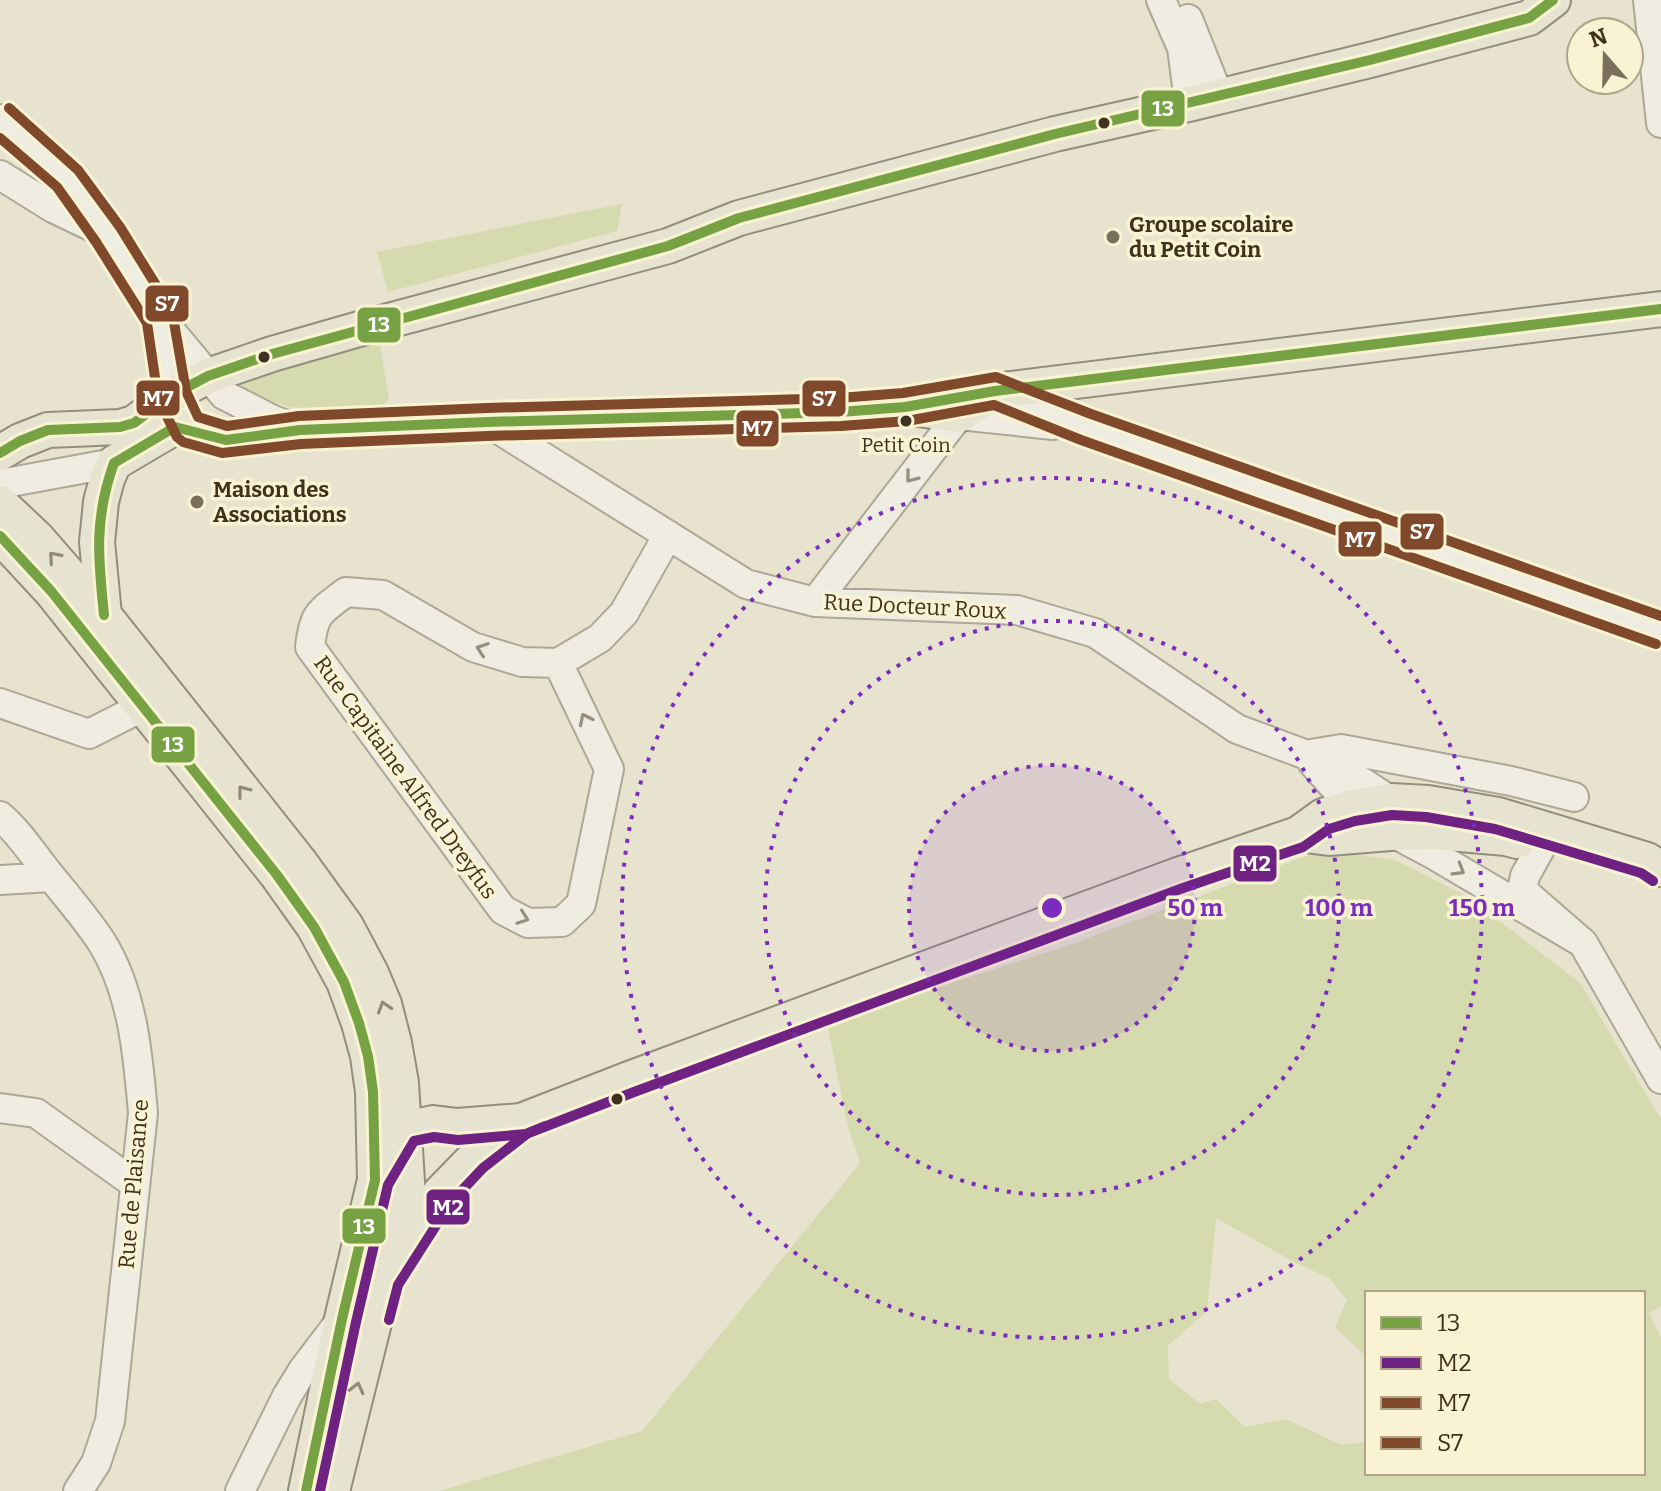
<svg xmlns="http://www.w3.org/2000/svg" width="1661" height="1491" font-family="Bitter,serif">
<rect width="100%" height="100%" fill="#e8e3ce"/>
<!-- green -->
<path fill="#d5daaf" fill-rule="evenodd" d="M622 204 617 231 388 292 377 252Z
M379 339 389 399 384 404 344 410 288 407 243 389 241 383 243 380Z
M1322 850 1395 860 1470 898 1580 983 1661 1119V1306L1649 1313 1661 1338V1491H439L642 1431 860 1163 848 1127 828 1028 869 1009 1064 947ZM1216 1218 1296 1263 1329 1278 1347 1300 1335 1327 1367 1358V1293H1643V1473H1367V1442L1341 1445 1286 1419 1245 1427 1216 1399 1200 1404 1169 1379 1168 1346 1207 1311Z"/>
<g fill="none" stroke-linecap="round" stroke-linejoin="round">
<!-- minor casing -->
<g stroke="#ada797" stroke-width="32">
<path id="minor" d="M1161 0 1182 48 1187 86 1193 103
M1648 0 1661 123
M1188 19 1219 97
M0 119 67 178 108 234 160 318 224 395 273 420 300 430
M0 175 53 208 103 232
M160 318 172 395 181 414
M992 392 995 391 1086 427 1661 631
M487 422 746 584 815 602 1017 610 1095 633 1237 729 1339 767 1391 801
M0 484 114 463
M815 602 959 415 1053 425
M558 663 609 769 581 904 562 922 528 923 503 910 310 647C314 612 319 613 346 592L383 595 473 647 522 662 558 663 600 638 624 613 668 535
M0 703 89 734 142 707
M1311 754 1341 749 1511 781 1574 797
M1312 762 1352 807 1367 819 1436 856 1583 943
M0 816C18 831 33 854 48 873 66 895 85 917 101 941 133 992 138 1055 143 1113L110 1421 96 1463 78 1491
M1541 847 1525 876 1522 890 1583 943 1661 1079
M0 880 51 877
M0 1108 36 1113 135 1184
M240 1491 287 1396 303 1370 341 1320"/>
</g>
<!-- major casing -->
<g stroke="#938d7e" stroke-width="38">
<path id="major" d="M0 453 20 441 48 430 120 427 134 423 172 395 208 376 272 354 366 327 668 246 739 218 1055 134 1193 103 1370 60 1529 18 1553 0
M0 503 37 538 104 615 299 861 346 926 371 973 384 1004 394 1043 401 1083 408 1198 385 1279 332 1491
M0 536 51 591 277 875 314 927 344 982 359 1023 368 1056 373 1092 375 1180 342 1319 306 1491
M104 615 97 542 101 502 107 479 114 463 175 427 188 429 226 440 300 430 487 422 840 412 905 407 959 415 995 391 1661 309
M1298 834 1329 838 1390 833 1437 832 1506 838 1517 841
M375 1180 405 1129 433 1123 457 1126 521 1121 629 1079 1178 875 1298 834 1323 816 1352 807 1391 801 1428 803 1498 815 1647 860 1661 869
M404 1250 440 1193 474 1158 521 1121"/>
</g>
<!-- minor -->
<use href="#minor" stroke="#efece1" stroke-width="28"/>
<!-- major -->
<use href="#major" stroke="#e7e3d1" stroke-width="34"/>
<!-- bus-1 casing -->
<g stroke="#f9f3d4" stroke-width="16">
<path id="bus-1" d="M0 453 20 441 48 430 120 427 134 423 172 395 208 376 272 354 668 246 739 218 1055 134 1370 60 1529 18 1553 0
M114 463 175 427 226 440 300 430 487 422 840 412 905 407 995 391 1661 309
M0 536 51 591 277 875 314 927 344 982 359 1023 368 1056 373 1092 375 1180 342 1319 306 1491
M104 615C98 558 94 518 114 463"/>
</g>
<!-- bus-2 casing -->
<g stroke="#f9f3d4" stroke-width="16">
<path id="bus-2" d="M389 1320 398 1285 451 1202 483 1168 528 1133 545 1126
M320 1491 356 1322 388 1185 414 1141 434 1137 458 1140 526 1134 634 1092 1183 888 1303 847 1329 829 1355 821 1392 815 1426 817 1495 829 1641 873 1653 881"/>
</g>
<!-- bus-3 casing -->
<g stroke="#f9f3d4" stroke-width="16">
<path id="bus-3" d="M0 138 57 187 96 242 147 323 158 398 177 437 183 442 222 453 301 444 487 436 841 426 907 421 994 405 1081 440 1656 644"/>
</g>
<!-- bus-4 casing -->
<g stroke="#f9f3d4" stroke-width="16">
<path id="bus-4" d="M9 108 78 170 120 227 172 311 186 391 198 417 227 426 299 416 487 408 839 398 903 393 996 377 1091 414 1661 616"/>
</g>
<!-- bus-1 -->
<use href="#bus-1" stroke="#77a243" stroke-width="10"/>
<!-- bus-2 -->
<use href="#bus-2" stroke="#702283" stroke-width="10"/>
<!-- bus-3 -->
<use href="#bus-3" stroke="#81492b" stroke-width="10"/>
<!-- bus-4 -->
<use href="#bus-4" stroke="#81492b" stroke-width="10"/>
</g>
<!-- one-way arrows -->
<defs><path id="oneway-chevron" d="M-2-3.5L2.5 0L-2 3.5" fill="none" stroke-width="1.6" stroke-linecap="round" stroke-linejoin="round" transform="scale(2)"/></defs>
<g stroke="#968e7f">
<use href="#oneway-chevron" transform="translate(911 477) rotate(128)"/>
<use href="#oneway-chevron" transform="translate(482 649) rotate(-161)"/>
<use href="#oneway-chevron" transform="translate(585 719) rotate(-116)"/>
<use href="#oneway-chevron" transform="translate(1459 870) rotate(31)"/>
<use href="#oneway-chevron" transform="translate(523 918) rotate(20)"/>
</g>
<g stroke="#928a77">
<use href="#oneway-chevron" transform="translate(54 557) rotate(-131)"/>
<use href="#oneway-chevron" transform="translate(243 791) rotate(-128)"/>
<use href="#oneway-chevron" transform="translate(384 1007) rotate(-108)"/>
<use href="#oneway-chevron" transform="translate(357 1388) rotate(-76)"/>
</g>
<!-- distance rings -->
<circle cx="1052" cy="908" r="143" fill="#7b2cbf" fill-opacity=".12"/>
<g fill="none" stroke="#7b2cbf" stroke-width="4" stroke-dasharray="4 8">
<circle cx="1052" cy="908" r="143"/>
<circle cx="1052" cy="908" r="287"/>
<circle cx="1052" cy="908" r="430"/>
</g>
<!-- markers -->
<g fill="#3e311d" stroke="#f9f3d4" stroke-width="3">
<circle cx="1104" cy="123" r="7"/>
<circle cx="264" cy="357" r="7"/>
<circle cx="906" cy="421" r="7"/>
<circle cx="617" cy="1099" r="7"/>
</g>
<g fill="#7a6f5b" stroke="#f9f3d4" stroke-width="3">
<circle cx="1113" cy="237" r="8"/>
<circle cx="197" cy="502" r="8"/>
</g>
<g text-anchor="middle" stroke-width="7" stroke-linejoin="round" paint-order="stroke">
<!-- bus labels -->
<g font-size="20" fill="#3e311d" stroke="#f9f3d4">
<text x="906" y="452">Petit Coin</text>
</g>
<!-- poi labels -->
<g font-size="22" font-weight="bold" fill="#3e311d" stroke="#f9f3d4" text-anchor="start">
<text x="1129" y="232">Groupe scolaire<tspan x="1129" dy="25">du Petit Coin</tspan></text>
<text x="213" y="497">Maison des<tspan x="213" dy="25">Associations</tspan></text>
</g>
<!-- street labels -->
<g font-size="22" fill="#3e311d" stroke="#f9f3d4">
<text transform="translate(915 606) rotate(3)" y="8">Rue Docteur Roux</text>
<text transform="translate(406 777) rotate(54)" y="8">Rue Capitaine Alfred Dreyfus</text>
<text transform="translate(133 1184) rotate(-85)" y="8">Rue de Plaisance</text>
</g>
</g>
<circle cx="1052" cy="908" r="12" fill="#7b2cbf" stroke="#f9f3d4" stroke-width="4"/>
<g font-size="24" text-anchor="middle" font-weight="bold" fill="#7b2cbf" stroke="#f9f3d4" stroke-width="7" stroke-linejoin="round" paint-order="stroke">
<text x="1195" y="916">50 m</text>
<text x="1339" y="916">100 m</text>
<text x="1482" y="916">150 m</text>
</g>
<g stroke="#f9f3d4" stroke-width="3">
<rect x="1140" y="89" width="46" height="39" rx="8" fill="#77a243"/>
<rect x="144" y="284" width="46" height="39" rx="8" fill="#81492b"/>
<rect x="356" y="306" width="46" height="38" rx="8" fill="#77a243"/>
<rect x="135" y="379" width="46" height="38" rx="8" fill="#81492b"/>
<rect x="801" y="379" width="46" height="39" rx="8" fill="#81492b"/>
<rect x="735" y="409" width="45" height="39" rx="8" fill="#81492b"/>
<rect x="1399" y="512" width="46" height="39" rx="8" fill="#81492b"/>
<rect x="1337" y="520" width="46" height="38" rx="8" fill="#81492b"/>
<rect x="150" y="725" width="46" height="39" rx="8" fill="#77a243"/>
<rect x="1232" y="844" width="46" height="39" rx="8" fill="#702283"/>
<rect x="425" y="1188" width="46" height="38" rx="8" fill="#702283"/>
<rect x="341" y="1207" width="46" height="38" rx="8" fill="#77a243"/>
</g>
<g font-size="22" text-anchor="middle" font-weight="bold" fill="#fff">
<text x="1163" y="116">13</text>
<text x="167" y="311">S7</text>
<text x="379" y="332">13</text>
<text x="158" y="406">M7</text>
<text x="824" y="406">S7</text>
<text x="757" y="436">M7</text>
<text x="1422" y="539">S7</text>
<text x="1360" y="547">M7</text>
<text x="173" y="752">13</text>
<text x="1255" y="871">M2</text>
<text x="448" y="1215">M2</text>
<text x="364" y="1234">13</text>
</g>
<!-- legend -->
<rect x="1365" y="1291" width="280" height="184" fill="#f9f3d4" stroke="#aea58b" stroke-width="2"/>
<rect x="1381" y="1317" width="40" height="12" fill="#77a243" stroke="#aea58b" stroke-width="2"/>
<text x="1437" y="1331" font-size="24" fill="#3e311d">13</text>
<rect x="1381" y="1357" width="40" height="12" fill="#702283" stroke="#aea58b" stroke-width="2"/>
<text x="1437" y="1371" font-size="24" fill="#3e311d">M2</text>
<rect x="1381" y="1397" width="40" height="12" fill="#81492b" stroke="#aea58b" stroke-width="2"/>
<text x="1437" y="1411" font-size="24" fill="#3e311d">M7</text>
<rect x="1381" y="1437" width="40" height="12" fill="#81492b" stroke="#aea58b" stroke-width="2"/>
<text x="1437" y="1451" font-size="24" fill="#3e311d">S7</text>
<!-- north arrow -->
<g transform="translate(1605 56) rotate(340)"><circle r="38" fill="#f9f3d4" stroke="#aea58b" stroke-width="2"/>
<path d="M0-6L14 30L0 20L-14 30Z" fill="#7a6f5b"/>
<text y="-12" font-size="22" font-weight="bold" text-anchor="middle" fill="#3e311d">N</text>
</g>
</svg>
